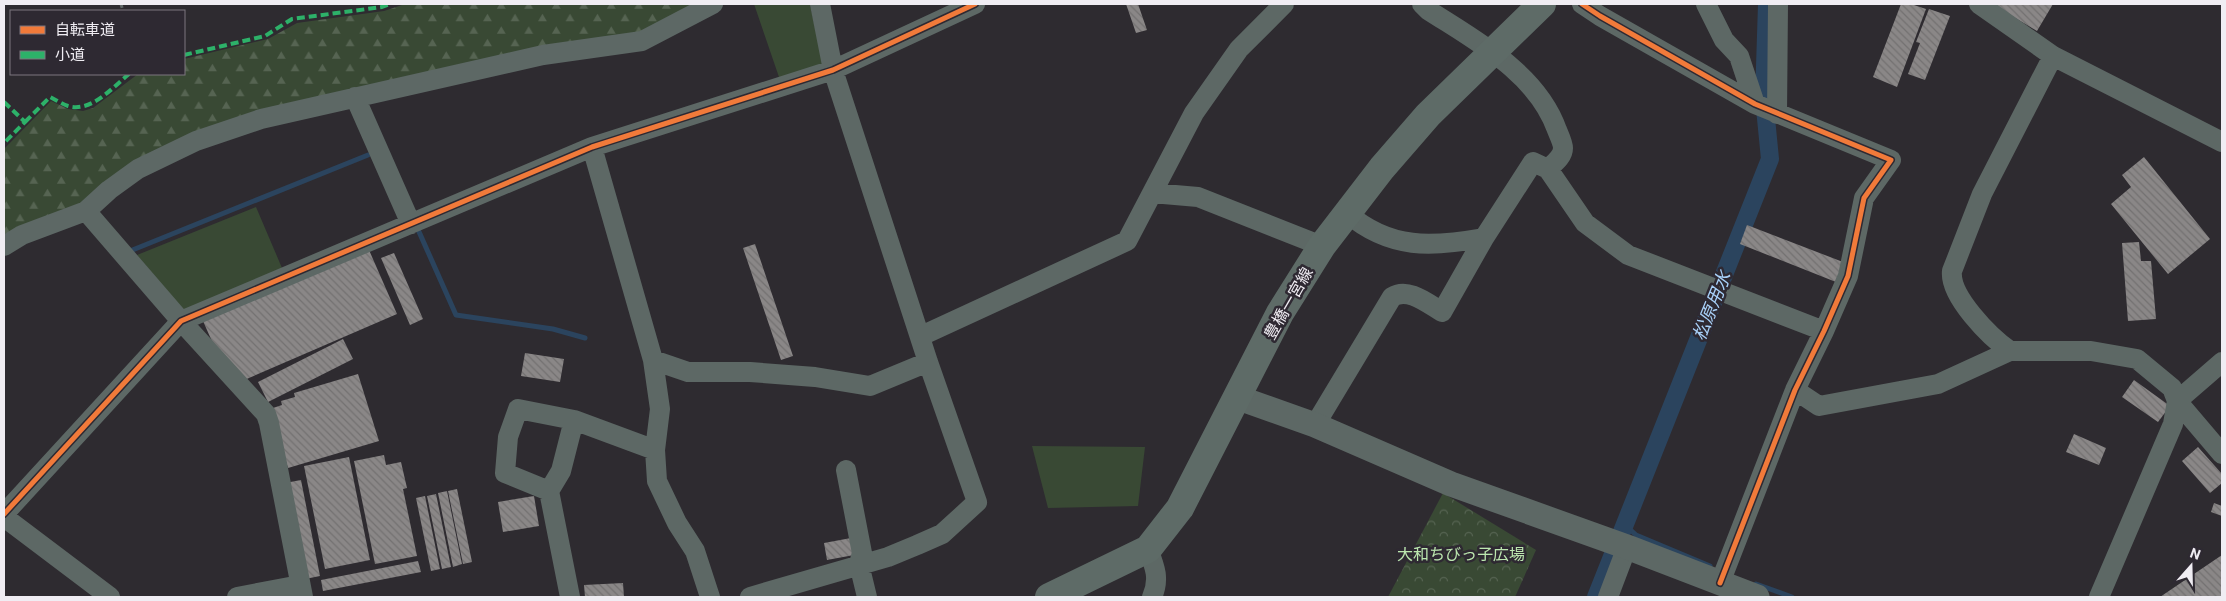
<svg xmlns="http://www.w3.org/2000/svg" width="2226" height="601" font-family="Roboto,'Noto Sans JP',sans-serif">
<defs>
<pattern id="forest-firs" width="22" height="20" patternUnits="userSpaceOnUse" patternTransform="scale(1.25)"><rect width="22" height="20" fill="#394934"/><path d="M5 1l3.5 6h-7zM16 11l3.5 6h-7z" fill="#566452"/></pattern>
<pattern id="park-crowns" width="20" height="18" patternUnits="userSpaceOnUse" patternTransform="scale(1.25)"><rect width="20" height="18" fill="#394934"/><path d="M2 6a3 3 0 1 1 6 0M12 15a3 3 0 1 1 6 0" fill="none" stroke="#566452"/></pattern>
<pattern id="building-back-hatch" width="6" height="6" patternUnits="userSpaceOnUse" patternTransform="scale(1.25)"><rect width="6" height="6" fill="#8a8787"/><path d="M-1 5l2 2M0 0l6 6M5-1l2 2" fill="none" stroke="#737171"/></pattern>
</defs>
<rect width="100%" height="100%" fill="#2e2b30"/>
<!-- grass -->
<path fill="#394934" d="M754 4H810L823 65 780 80Z
M256 207 282 268 184 311 137 255Z
M1032 446 1145 447 1138 506 1048 508Z"/>
<!-- forest -->
<path fill="url(#forest-firs)" d="M405 4H696L652 28 628 35 261 111 83 205 4 238V149L51 101 68 109 83 111 93 108 138 74H184V59L268 39 297 23 384 11Z"/>
<!-- park -->
<path fill="url(#park-crowns)" d="M1443 493 1536 550 1515 597H1388Z"/>
<g fill="none" stroke-linecap="round" stroke-linejoin="round">
<!-- stream -->
<path stroke="#2b445e" stroke-width="5" d="M416 225 456 315 553 329 585 338
M128 249 130 251 368 155
M1624 524 1636 535 1710 566
M1756 584 1792 597"/>
<!-- canal -->
<path stroke="#2b445e" stroke-width="18" d="M1596 597 1770 159 1764 98 1767 4"/>
</g>
<!-- building -->
<path fill="url(#building-back-hatch)" d="M1126 4H1138L1147 30 1136 33Z
M1901 4H1911L1926 9 1897 87 1873 77Z
M1992 4H2053L2037 31Z
M1929 9 1950 16 1925 80 1908 74 1920 43 1916 42Z
M2144 157 2210 239 2168 274 2111 204 2131 187 2122 175Z
M1747 225 1843 262 1841 284 1740 244Z
M2139 242 2141 261H2151L2156 319 2128 321 2122 243Z
M755 244 793 356 781 360 743 248Z
M369 250 397 314 242 381 218 355 203 321Z
M394 253 423 319 410 325 381 258Z
M343 339 353 359 268 402 258 382Z
M525 353 564 359 560 382 521 376Z
M358 374 379 441 288 468 270 409 282 405 281 401 295 397 294 393Z
M2134 380 2170 406 2158 422 2122 397Z
M2074 434 2106 448 2099 465 2066 452Z
M2198 447 2222 474V483L2210 493 2182 461Z
M384 455 386 465 401 462 407 488 403 489 417 556 375 564 354 461Z
M349 457 370 560 325 569 304 466Z
M301 480 320 576 305 579 285 483Z
M457 489 472 562 463 564 448 491Z
M447 491 462 564 453 567 438 493Z
M436 494 451 567 442 569 427 496Z
M425 496 440 569 431 571 416 498Z
M534 496 539 526 503 532 498 502Z
M2214 503 2222 506V516L2211 512Z
M851 538 854 555 827 560 824 543Z
M2222 555V597H2160Z
M418 561 421 572 323 591 321 580Z
M623 583 624 597H585L584 585Z"/>
<g fill="none" stroke-linecap="round" stroke-linejoin="round">
<!-- path -->
<path stroke="#606666" stroke-width="3" stroke-dasharray="4 2.5" stroke-linecap="butt" d="M121 4 123 11"/>
<!-- minor -->
<path stroke="#5d6865" stroke-width="20" d="M1422 4 1428 10C1476 41 1537 73 1557 130 1559 135 1563 143 1563 148 1563 157 1554 163 1548 169L1585 223 1628 255 1824 331
M1582 4 1600 16 1755 104 1891 160 1864 198 1848 276 1824 331 1795 390 1720 583
M1706 4 1724 40 1739 56 1755 104
M1979 4 2053 56 2222 142
M355 97 411 224
M1777 114 1778 4
M592 147 653 360 660 409 655 450 657 481 677 523 695 551 710 597
M1152 193 1198 197 1322 246
M86 211 181 321 266 414 269 423 303 597
M1347 213C1390 250 1432 247 1484 238
M4 246 22 235 86 211 109 190 138 169 196 141 261 119 543 55 642 41 713 4
M921 336 1127 241 1194 113 1239 49 1284 4
M2010 351C1990 337 1949 296 1952 271L1982 194 2053 56
M653 360 688 372H750L815 377 870 386 928 362
M1795 390 1819 406 1938 384 2010 351H2091L2137 359 2172 388 2177 401 2222 454
M1315 425 1392 297C1408 287 1427 303 1442 312L1484 238 1533 162 1548 169
M846 470 862 553 859 564 867 597
M549 491 505 473 508 437 518 409 574 420 655 450
M4 514 181 321 592 147 833 70 975 4
M4 517 110 597
M1148 549C1155 567 1160 579 1152 597
M237 597 300 585
M570 597 549 491 561 471 574 420
M750 597 888 557 917 545 942 534 977 502 928 362 833 70 820 4
M1608 597 1627 547
M2099 597 2173 424 2177 401 2222 362"/>
<!-- tertiary -->
<path stroke="#5d6865" stroke-width="25" d="M1236 397 1315 425 1451 484 1627 547 1757 597"/>
<!-- secondary -->
<path stroke="#5e6b67" stroke-width="28" d="M1049 597 1148 549 1180 508 1280 313 1322 246 1382 168 1428 115 1542 4"/>
<!-- quiet -->
<path stroke="#2db169" stroke-width="4" stroke-dasharray="8 4" stroke-linecap="butt" d="M184 55 265 36 292 19 382 7 390 4
M4 102 25 122 4 143
M25 122 50 97C56 100 62 104 68 106 91 113 113 87 129 74"/>
<!-- cycleway casing -->
<g stroke="#2e2932" stroke-width="8">
<path id="cycleway" d="M1582 4 1600 16 1755 104 1891 160 1864 198 1848 276 1824 331 1795 390 1720 583
M4 514 181 321 592 147 833 70 975 4"/>
</g>
<!-- cycleway -->
<use href="#cycleway" stroke="#f17a3a" stroke-width="5"/>
</g>
<g text-anchor="middle" stroke-width="5" stroke-linejoin="round" paint-order="stroke">
<!-- street labels -->
<g font-size="16" fill="#f0edf3" stroke="#2e2932">
<text transform="translate(1288 303) rotate(-60)" y="6">豊橋一宮線</text>
</g>
<!-- park labels -->
<g font-size="16" fill="#bce7af" stroke="#2e2932">
<text x="1461" y="560">大和ちびっ子広場</text>
</g>
<!-- water labels -->
<g font-size="18" font-style="italic" fill="#a8d0f8" stroke="#2e2932">
<text transform="translate(1712 306) rotate(-68)" y="6">松原用水</text>
</g>
</g>
<!-- border -->
<rect width="2226" height="601" fill="none" stroke="#f0edf3" stroke-width="10"/>
<!-- legend -->
<rect x="10" y="10" width="175" height="65" fill="#2e2932" stroke="#7c777f"/>
<rect x="20" y="26" width="25" height="8" fill="#f17a3a" stroke="#7c777f"/>
<text x="55" y="35" font-size="15" fill="#f0edf3">自転車道</text>
<rect x="20" y="51" width="25" height="8" fill="#2db169" stroke="#7c777f"/>
<text x="55" y="60" font-size="15" fill="#f0edf3">小道</text>
<!-- north arrow -->
<g transform="translate(2191 566) rotate(20)" stroke="#2e2932" stroke-width="4" paint-order="stroke">
<path d="M0-4L9 19L0 12L-9 19Z" fill="#f0edf3"/>
<text y="-8" font-size="14" font-weight="bold" text-anchor="middle" fill="#f0edf3">N</text>
</g>
</svg>
